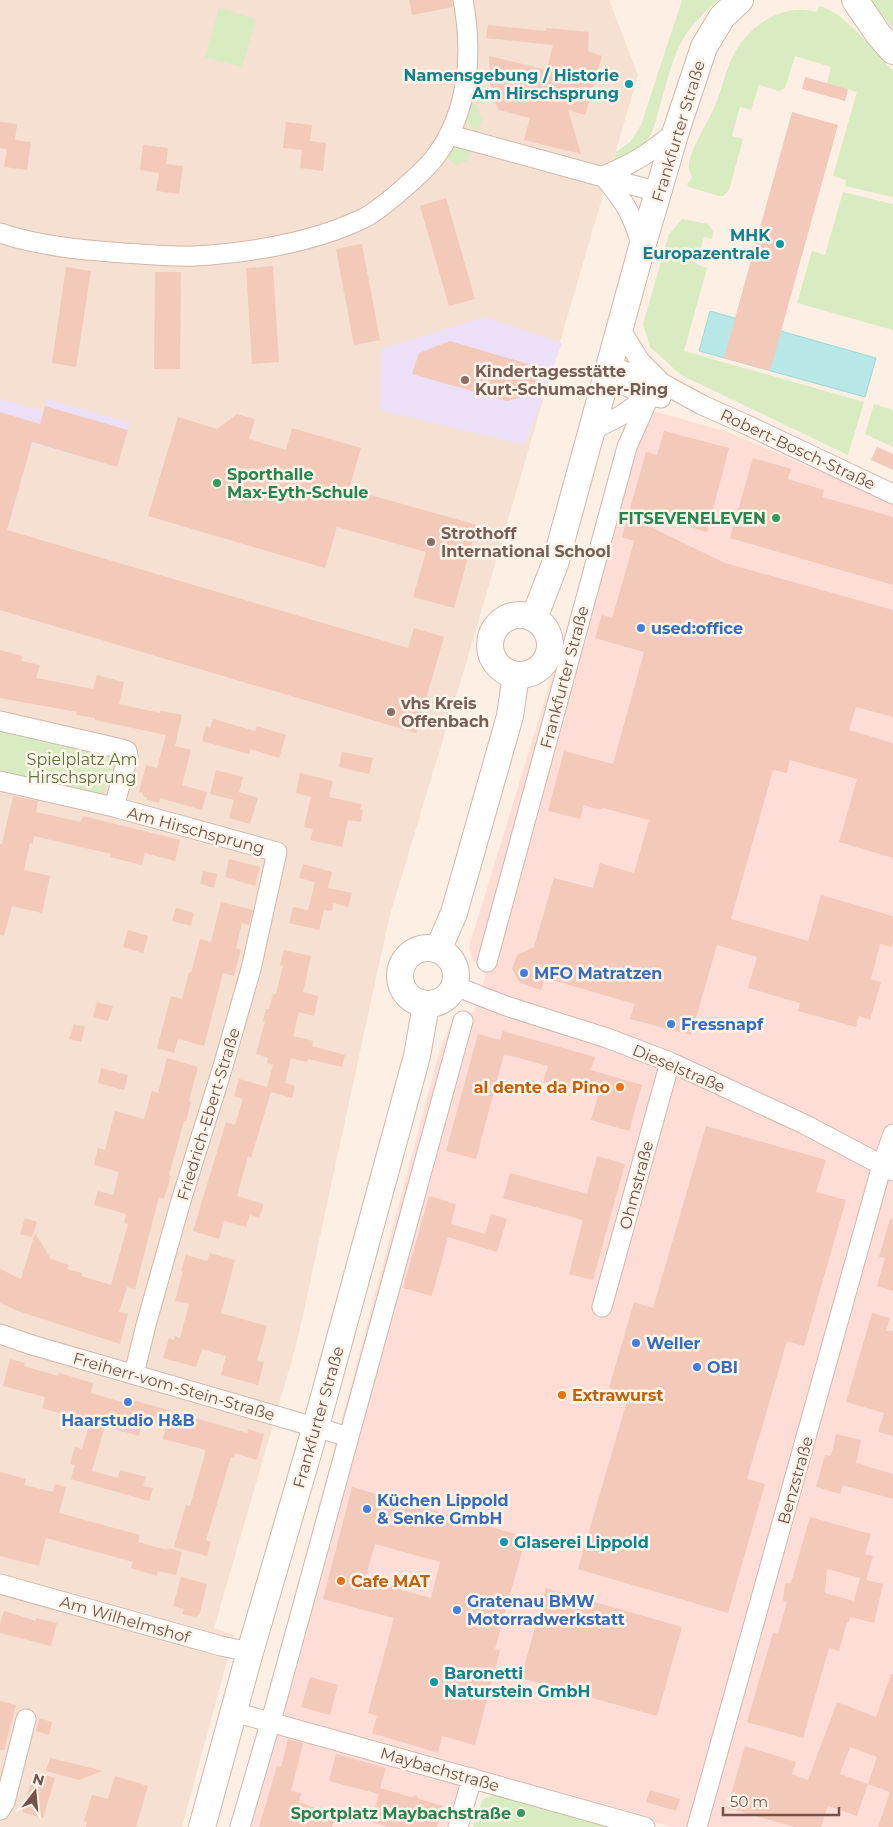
<svg xmlns="http://www.w3.org/2000/svg" width="893" height="1827" font-family="Montserrat,sans-serif">
<rect width="100%" height="100%" fill="#fdefe3"/>
<!-- residential -->
<path fill="#f5e0d1" d="M0 0H609L638 75 467 660 389 918 297 1342 214 1628 234 1635 182 1827H0Z"/>
<!-- commercial -->
<path fill="#feddd6" d="M657 412 728 432 893 503V1827H671L464 1767 447 1827H234L439 1053 453 1018 474 1012 486 975 473 961 469 947 572 611 618 441 626 423Z"/>
<!-- education -->
<path fill="#ece0f9" d="M485 317 562 343 525 445 380 410 381 349Z
M0 399 43 411 47 399 130 423 117 467 32 443 0 554Z"/>
<!-- green -->
<path fill="#d8ebc1" d="M682 0H719C678 33 675 53 661 102 657 114 655 131 646 141 638 151 625 156 613 162L616 152 630 142 641 125Z
M872 0H893V29L874 4Z
M819 6C844 11 874 52 893 71V197L845 186 846 180 833 176 857 92 827 83 831 67 795 56 785 88 779 91 759 85 751 110 740 107 732 136 743 139 729 190 723 196H719L689 187 687 184 692 178C691 174 689 170 689 167 688 153 707 124 713 110 721 94 724 76 731 60 745 27 782 2 817 12Z
M219 8 256 19 242 67 205 57Z
M466 101 476 104 482 119 478 132C463 123 465 117 466 101Z
M462 145 472 148 468 160 456 165 443 154 452 146Z
M843 192 893 204V330L797 303 812 251 825 255Z
M682 219 708 224 713 231 712 239 704 237 696 264 707 268 684 351 864 402 848 455 681 375 650 347 643 324 669 234Z
M874 404 893 410V447L865 434Z
M0 728 118 754 103 796 0 772Z
M494 1794 617 1827H473L483 1799Z"/>
<!-- water -->
<path fill="#b7e7e7" stroke="#9dd9d9" d="M710 311 876 358 865 397 699 351Z"/>
<!-- building -->
<path fill="#f3c9ba" fill-rule="evenodd" d="M409 0H452L453 7 412 15Z
M488 25 546 31V28L589 32 588 51 602 56 585 115 568 110 581 154 524 140 530 118 499 110 491 95 489 56 547 70 553 45 486 38Z
M805 77 848 89 845 101 802 89Z
M792 112 838 125 770 371 724 358Z
M0 122 17 124 15 140 31 142 27 170 4 167 7 149 0 148Z
M286 122 312 125 310 141 326 143 323 171 300 168 302 150 283 148Z
M143 145 168 148 166 164 183 166 179 194 156 191 159 173 140 170Z
M446 198 475 299 449 306 420 206Z
M362 244 380 340 354 345 336 249Z
M273 266 279 362 252 364 246 268Z
M66 267 91 271 76 367 52 363Z
M155 272H181L180 369H154Z
M450 341 528 364 525 373 537 377 532 394 507 401 412 374 419 353Z
M45 406 128 430 117 467 32 442 7 530 408 648 414 628 444 637 416 733 0 610V412L40 424Z
M237 414 255 419 249 439 286 450 292 428 361 448 349 489 477 525 454 608 413 597 426 552 337 527 325 568 148 516 178 417 217 429Z
M664 431 729 448 707 532 643 513 640 522 725 563 893 610V717L856 707 849 730 893 743V858L839 842 857 779 790 760 787 773 773 770 731 919 808 941 821 895 893 916V941L891 947 880 944 871 979 881 982 870 1020 859 1016 856 1027 798 1011 800 1003 748 988 757 957 717 945 691 1035 630 1019 635 1004 545 978 541 990 520 983 512 969 517 955 534 947 554 878 593 888 600 863 634 873 649 820 603 808 600 810 584 805 580 819 548 811 564 751 613 764 644 652 595 638 602 615 612 618 629 560 634 541 622 537 646 452 657 455Z
M877 447 893 454V470L871 460Z
M753 458 791 469 788 479 824 490 822 497 893 517V585L730 538Z
M0 650 22 656 21 661 40 665 36 678 93 689 97 675 124 682 119 704 160 713 161 711 182 715 175 746 191 750 182 785 207 792 202 810 160 798 159 803 147 800V798L143 796V793L139 792 146 765 157 768 166 735 95 720V718L76 715 77 712 0 698Z
M213 719 255 731 257 726 286 735 279 758 250 749 249 754 202 741 206 726 210 728Z
M342 752 373 758 369 774 339 767Z
M216 770 243 777 239 792 258 798 250 824 229 818 234 800 210 794Z
M300 773 333 781 329 797 361 804 360 810H363L361 822 348 820 342 847 310 840 313 829 304 827 311 797 296 793Z
M13 796 38 801 36 812 81 822 83 816 180 840 175 861 145 853 142 865 110 857 111 854 34 836 33 844 30 843 24 870 50 876 42 913 12 906 4 936 0 935V844H2Z
M229 859 260 867 255 886 225 877Z
M303 864 332 872 328 888 352 893 348 907 333 903 332 911 324 910 319 930 289 923 293 907 308 910 315 882 299 878Z
M203 871 217 874 214 888 200 884Z
M221 902 253 910 249 925 242 923 236 948 241 950 234 976 223 973 204 1046 178 1039 174 1053 157 1048 171 996 182 999 189 972 191 973 200 939 211 942Z
M176 908 194 913 191 926 172 921Z
M128 930 148 936 143 953 123 947Z
M284 950 311 956 303 992 318 996 314 1016 299 1012 293 1036 313 1041 312 1046 345 1055 342 1067 308 1059 307 1062 291 1058 285 1083 295 1086 292 1098 271 1092 251 1158 248 1156 237 1196 264 1204 259 1218 250 1215 246 1227 224 1221 219 1239 193 1231 226 1122 235 1125 243 1099 234 1096 239 1079 267 1087 273 1065 267 1063 268 1058 256 1054 265 1021H263L266 1009H269L273 994H276L283 966 280 965Z
M97 1002 113 1006 108 1021 93 1017Z
M74 1024 85 1027 81 1042 69 1039Z
M503 1031 595 1057 591 1070 642 1085 629 1131 591 1120 598 1096 543 1081 548 1066 504 1054 476 1159 446 1151 478 1034 500 1040Z
M167 1058 198 1067 189 1101 191 1102 186 1121H184L169 1175 171 1176 164 1199 159 1197 135 1289 127 1287 119 1312 128 1314 120 1344 18 1311 0 1303V1269L21 1279 35 1233 51 1259 69 1265 67 1269 82 1273V1276L111 1285 128 1224 124 1223 126 1214 94 1205 98 1191 113 1195 119 1172 94 1165 98 1148 105 1150 115 1111 144 1119 152 1091 158 1093Z
M101 1068 128 1075 124 1090 98 1083Z
M706 1126 826 1160 816 1192 846 1200 804 1346 787 1341 747 1479 765 1484 728 1613 578 1569 629 1394 609 1388 634 1302 653 1308Z
M597 1156 625 1164 593 1280 569 1274 583 1220 503 1198 510 1173 587 1194Z
M429 1196 456 1204 451 1224 485 1234 491 1214 507 1219 497 1252 448 1237 432 1296 403 1288Z
M25 1218 37 1222 32 1237 20 1234Z
M890 1219H893V1291L877 1286 885 1258 879 1257Z
M210 1253 235 1260 221 1313 267 1326 257 1361 264 1362 258 1385 221 1375 226 1356 202 1349 196 1367 163 1358 169 1338 174 1340 175 1336 180 1338 189 1304 175 1301 183 1271H181L186 1255 207 1261Z
M872 1313 890 1318 886 1331H893V1436L878 1432 884 1413 846 1402Z
M10 1359 25 1363 24 1366 58 1376 59 1373 93 1383 91 1393 125 1403 126 1398 247 1433 248 1429 264 1434 257 1460 235 1453 234 1458 231 1457 206 1540 211 1542 207 1556 174 1547 186 1505 190 1506 206 1450 163 1439 166 1426 143 1419 139 1436 105 1426 92 1471 118 1478 120 1470 146 1477 143 1486 153 1488 149 1501 71 1479 75 1465 70 1464 75 1447 82 1449 90 1422 42 1408 45 1397 3 1386Z
M836 1434 861 1440 856 1463 893 1474V1499L843 1485 840 1494 816 1487 825 1455 831 1456Z
M0 1472 26 1479 24 1485 53 1492 55 1484 66 1487 59 1513 140 1535 138 1542 167 1550 168 1548 182 1552 176 1575 158 1571 157 1576 131 1568 133 1562 46 1538 39 1566 0 1556Z
M352 1487 526 1537 495 1649 500 1651 475 1745 442 1736 438 1753 372 1733 377 1716 368 1713 394 1618 323 1599ZM375 1544 440 1562 431 1598 365 1580Z
M810 1517 871 1534 865 1554 873 1556 866 1580 883 1584 874 1623 850 1617 849 1622H847L839 1651 829 1648 803 1738 747 1722 773 1633 778 1634 787 1602 783 1601 785 1583H791ZM827 1569 860 1578 854 1601 825 1593Z
M181 1577 207 1584 200 1613 196 1617 182 1614 184 1609 173 1606Z
M546 1588 682 1627 657 1716 521 1678Z
M4 1611 36 1621V1618L57 1623 51 1646 0 1633V1624Z
M891 1674H893V1827H878L890 1792 868 1784 857 1816 828 1806 821 1827H795L727 1808 745 1746 796 1762 792 1774 808 1780 837 1702 876 1717ZM850 1747 877 1757 868 1784 840 1774Z
M310 1677 338 1685 330 1715 301 1707Z
M0 1701 16 1705 4 1750H0Z
M39 1718 52 1722 49 1735 36 1731Z
M288 1739 303 1743 291 1791 301 1793 299 1802 308 1805V1806L336 1814 332 1827H259L277 1766 281 1767Z
M336 1754 386 1768 380 1788 411 1797 416 1795 419 1799 443 1806 437 1827H388L371 1822 379 1794 329 1781Z
M50 1758 71 1763 103 1771 79 1780 46 1771Z
M34 1772 55 1778 43 1818 22 1812Z
M115 1776 148 1786 136 1827H86L87 1822 84 1821 92 1795 108 1799Z
M650 1790 680 1799 676 1811 646 1802Z"/>
<g fill="none" stroke-linecap="round" stroke-linejoin="round">
<!-- street casing -->
<g stroke="#d1b7ac" stroke-width="21">
<path id="street" d="M450 135 658 192
M603 176C633 164 651 152 676 131
M603 176C626 203 632 214 642 247
M0 233C39 246 82 250 123 253 147 254 172 257 195 256 250 253 315 242 364 218 379 210 392 198 404 188 416 177 429 167 438 153 469 109 473 52 463 0
M619 327 640 361 658 379
M607 370H621L660 382 702 405 745 424 893 494
M607 370C622 387 640 394 661 398
M591 431 622 415 650 395
M0 721 122 749 127 751 128 756 114 807
M0 781 114 807 277 852 251 969 224 1063 180 1204 146 1325 134 1374
M487 962 627 447 650 395
M455 986 506 1006 607 1038 670 1062 804 1124 893 1171
M602 1307 670 1062
M0 1334 32 1345 349 1437
M0 1584 221 1646 250 1652
M234 1712 645 1827
M0 1810 5 1802 26 1719
M240 1827 276 1703 463 1021
M458 1827 472 1778
M697 1827 882 1165 893 1134"/>
</g>
<!-- secondary casing -->
<g stroke="#d4b6a9" stroke-width="28">
<path id="secondary" d="M855 0 878 34 893 51
M490 645a30 30 0 1 1 60 0a30 30 0 1 1-60 0Z
M534 618 555 564 642 247 676 131 704 47 722 17 740 0
M400 976a28 28 0 1 1 56 0a28 28 0 1 1-56 0Z
M438 950 454 913 510 716 516 675
M202 1827 250 1652 316 1426 417 1056 426 1005"/>
</g>
<!-- street -->
<use href="#street" stroke="#fff" stroke-width="19"/>
<!-- secondary -->
<use href="#secondary" stroke="#fff" stroke-width="26"/>
</g>
<!-- markers -->
<g fill="#0f9aa8" stroke="#fff4ea" stroke-width="2">
<circle cx="629" cy="84" r="5"/>
<circle cx="780" cy="244" r="5"/>
<circle cx="504" cy="1542" r="5"/>
<circle cx="434" cy="1682" r="5"/>
</g>
<g fill="#8d6e63" stroke="#fff4ea" stroke-width="2">
<circle cx="465" cy="380" r="5"/>
<circle cx="431" cy="542" r="5"/>
<circle cx="391" cy="712" r="5"/>
</g>
<g fill="#2e9e5b" stroke="#fff4ea" stroke-width="2">
<circle cx="217" cy="483" r="5"/>
<circle cx="776" cy="518" r="5"/>
<circle cx="521" cy="1813" r="5"/>
</g>
<g fill="#3f7fe0" stroke="#fff4ea" stroke-width="2">
<circle cx="641" cy="628" r="5"/>
<circle cx="524" cy="973" r="5"/>
<circle cx="671" cy="1024" r="5"/>
<circle cx="636" cy="1343" r="5"/>
<circle cx="697" cy="1367" r="5"/>
<circle cx="128" cy="1402" r="5"/>
<circle cx="367" cy="1509" r="5"/>
<circle cx="457" cy="1610" r="5"/>
</g>
<g fill="#e8710a" stroke="#fff4ea" stroke-width="2">
<circle cx="620" cy="1087" r="5"/>
<circle cx="562" cy="1395" r="5"/>
<circle cx="341" cy="1581" r="5"/>
</g>
<g text-anchor="middle" stroke-width="5" stroke-linejoin="round" paint-order="stroke">
<!-- culture labels -->
<g font-size="16" font-weight="bold" fill="#0d838f" stroke="#fff4ea" text-anchor="end">
<text x="619" y="81">Namensgebung / Historie<tspan x="619" dy="18">Am Hirschsprung</tspan></text>
<text x="770" y="241">MHK<tspan x="770" dy="18">Europazentrale</tspan></text>
<text x="514" y="1548" text-anchor="start">Glaserei Lippold</text>
<text x="444" y="1679" text-anchor="start">Baronetti<tspan x="444" dy="18">Naturstein GmbH</tspan></text>
</g>
<!-- street labels -->
<g font-size="16" fill="#765248" stroke="#fff4ea">
<text transform="translate(678 131) rotate(-73)" y="6">Frankfurter Straße</text>
<text transform="translate(798 449) rotate(25)" y="6">Robert-Bosch-Straße</text>
<text transform="translate(564 677) rotate(-75)" y="6">Frankfurter Straße</text>
<text transform="translate(196 830) rotate(15)" y="6">Am Hirschsprung</text>
<text transform="translate(679 1068) rotate(23)" y="6">Dieselstraße</text>
<text transform="translate(208 1114) rotate(-73)" y="6">Friedrich-Ebert-Straße</text>
<text transform="translate(636 1185) rotate(-75)" y="6">Ohmstraße</text>
<text transform="translate(174 1386) rotate(16)" y="6">Freiherr-vom-Stein-Straße</text>
<text transform="translate(318 1417) rotate(-74)" y="6">Frankfurter Straße</text>
<text transform="translate(795 1480) rotate(-74)" y="6">Benzstraße</text>
<text transform="translate(125 1619) rotate(16)" y="6">Am Wilhelmshof</text>
<text transform="translate(440 1769) rotate(16)" y="6">Maybachstraße</text>
</g>
<!-- education labels -->
<g font-size="16" font-weight="bold" fill="#785e54" stroke="#fff4ea" text-anchor="start">
<text x="475" y="377">Kindertagesstätte<tspan x="475" dy="18">Kurt-Schumacher-Ring</tspan></text>
<text x="441" y="539">Strothoff<tspan x="441" dy="18">International School</tspan></text>
<text x="401" y="709">vhs Kreis<tspan x="401" dy="18">Offenbach</tspan></text>
</g>
<!-- leisure labels -->
<g font-size="16" font-weight="bold" fill="#27864d" stroke="#fff4ea" text-anchor="end">
<text x="227" y="480" text-anchor="start">Sporthalle<tspan x="227" dy="18">Max-Eyth-Schule</tspan></text>
<text x="766" y="524">FITSEVENELEVEN</text>
<text x="511" y="1819">Sportplatz Maybachstraße</text>
</g>
<!-- shop labels -->
<g font-size="16" font-weight="bold" fill="#366cbe" stroke="#fff4ea" text-anchor="start">
<text x="651" y="634">used:office</text>
<text x="534" y="979">MFO Matratzen</text>
<text x="681" y="1030">Fressnapf</text>
<text x="646" y="1349">Weller</text>
<text x="707" y="1373">OBI</text>
<text x="128" y="1426" text-anchor="middle">Haarstudio H&amp;B</text>
<text x="377" y="1506">Küchen Lippold<tspan x="377" dy="18">&amp; Senke GmbH</tspan></text>
<text x="467" y="1607">Gratenau BMW<tspan x="467" dy="18">Motorradwerkstatt</tspan></text>
</g>
<!-- park labels -->
<g font-size="16" fill="#56763d" stroke="#fff4ea">
<text x="82" y="765">Spielplatz Am<tspan x="82" dy="18">Hirschsprung</tspan></text>
</g>
<!-- food labels -->
<g font-size="16" font-weight="bold" fill="#c56008" stroke="#fff4ea" text-anchor="start">
<text x="610" y="1093" text-anchor="end">al dente da Pino</text>
<text x="572" y="1401">Extrawurst</text>
<text x="351" y="1587">Cafe MAT</text>
</g>
</g>
<!-- north arrow -->
<g transform="translate(35 1792) rotate(16)" stroke="#fff4ea" stroke-width="4" paint-order="stroke">
<path d="M0-4L9 19L0 12L-9 19Z" fill="#765248"/>
<text y="-8" font-size="14" font-weight="bold" text-anchor="middle" fill="#765248">N</text>
</g>
<!-- scale -->
<path d="M723 1807v8h116v-8" fill="none" stroke="#765248" stroke-width="2.5"/>
<text x="730" y="1807" font-size="15" fill="#765248" stroke="#fff4ea" stroke-width="4" paint-order="stroke">50 m</text>
</svg>
